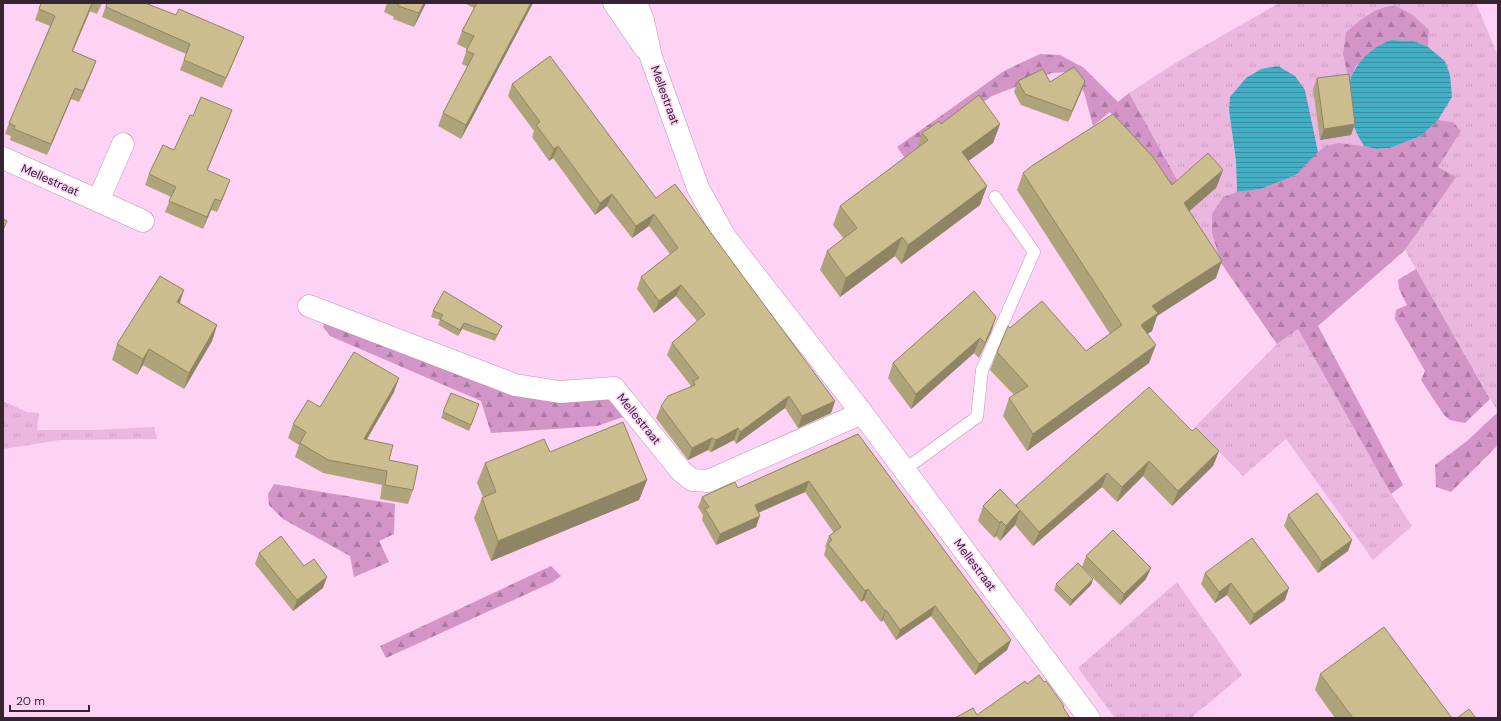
<svg xmlns="http://www.w3.org/2000/svg" width="1501" height="721" font-family="'DM Sans',sans-serif">
<defs>
<pattern id="grass-tufts" width="24" height="20" patternUnits="userSpaceOnUse"><rect width="24" height="20" fill="#ebb7e1"/><path d="M3 7l-1-3M5 7V3M7 7l1-3M15 17l-1-3M17 17v-4M19 17l1-3" fill="none" stroke="#ca9dc2"/></pattern>
<pattern id="forest-firs" width="22" height="20" patternUnits="userSpaceOnUse"><rect width="22" height="20" fill="#d394c8"/><path d="M5 1l3.5 6h-7zM16 11l3.5 6h-7z" fill="#ac79a3"/></pattern>
<pattern id="water-rules" width="6" height="5" patternUnits="userSpaceOnUse"><rect width="6" height="5" fill="#43aec4"/><path d="M0 2.5h6" fill="none" stroke="#398da0"/></pattern>
</defs>
<rect width="100%" height="100%" fill="#fdd2f4"/>
<!-- grass -->
<path fill="url(#grass-tufts)" d="M1279 3H1476L1498 56V412L1405 250 1455 177 1438 167 1453 122 1438 120 1452 97 1445 61 1428 47 1429 30 1413 15 1396 6 1369 13 1346 32 1355 130 1364 146C1348 144 1332 141 1318 152L1305 90 1261 69 1246 78 1230 97 1229 110 1236 161 1237 192 1223 197 1221 263 1179 211 1180 185 1129 93 1180 60Z
M1298 329 1391 494 1412 526 1373 560 1286 439 1243 476 1195 427 1277 344Z
M3 401 27 412 39 413 37 430H95L154 427 157 439 60 440 3 449Z
M1177 582 1242 675 1191 718H1115L1078 668Z"/>
<!-- forest -->
<path fill="url(#forest-firs)" d="M1396 6 1413 15 1429 30 1428 47 1414 41 1391 40 1356 66 1349 81 1343 54 1346 32C1363 18 1373 7 1396 6Z
M1040 54 1060 55 1084 68 1118 102 1129 93 1180 185 1179 211 1110 112 1093 126 1084 92 1067 72 1052 73 992 96 905 158 897 147 1004 71Z
M1438 120 1453 122 1461 131 1438 167 1456 177 1405 250 1318 326 1403 485 1391 494 1298 329 1277 344 1221 263 1212 233V214L1223 197 1237 192 1261 189 1296 175 1311 158 1324 147 1338 143 1364 146 1376 149 1390 148 1421 136Z
M1416 269 1490 399 1465 423 1450 420 1444 415 1421 380 1425 371 1395 319 1396 310 1407 305 1399 289 1398 280Z
M327 316 424 356 496 390 545 401 597 397 614 399 623 417 597 426 491 433 481 401 330 336 323 327Z
M1498 412V445L1451 492 1436 487 1435 465 1467 441Z
M274 484 395 504 394 534 379 541 389 562 354 577 350 556 283 519 269 505 268 494Z
M551 566 561 576 553 582 386 658 380 646Z"/>
<!-- water -->
<path fill="url(#water-rules)" d="M1391 40 1414 41 1428 47 1445 61 1450 75 1452 97 1438 120 1421 136 1390 148 1376 149 1364 146C1361 141 1357 135 1355 129 1351 119 1347 90 1350 80 1356 62 1374 46 1391 40Z
M1278 66 1295 76 1305 90 1318 152 1296 175 1261 189 1237 192 1236 161 1229 110 1230 97 1246 78 1261 69Z"/>
<g fill="none" stroke-linecap="round" stroke-linejoin="round">
<!-- service casing -->
<g stroke="#bc94b4" stroke-width="13">
<path id="service" d="M904 470 977 417 982 370 1034 252 995 197"/>
</g>
<!-- minor casing -->
<g stroke="#bc94b4" stroke-width="23">
<path id="minor" d="M3 158 143 221
M98 201 123 144
M309 306 515 385 560 392 614 388 681 471 692 480 708 481 862 413"/>
</g>
<!-- tertiary casing -->
<g stroke="#bc94b4" stroke-width="23">
<path id="tertiary" d="M614 3 645 48
M636 3 643 20 651 57 698 188 725 237 862 413 1089 718"/>
</g>
<!-- service -->
<use href="#service" stroke="#fff" stroke-width="12"/>
<!-- minor -->
<use href="#minor" stroke="#fff" stroke-width="22"/>
<!-- tertiary -->
<use href="#tertiary" stroke="#fff" stroke-width="22"/>
</g>
<!-- wall -->
<path fill="#afa37a" d="M41 3H102L97 14 90 11 73 51 96 61 79 102 71 99 47 155 10 140 11 136 5 134 9 123 50 26 35 20Z
M107 3 176 15 244 37 240 47 222 88 180 70 186 54 102 17Z
M387 3H426L414 27 393 19 394 17 384 12Z
M464 3H533L461 139 438 126 443 113 468 67 462 64 467 49 457 44 462 31 474 8Z
M1317 78 1351 135 1320 140 1313 89Z
M1018 81 1050 82 1081 92 1068 122 1021 105 1014 92Z
M512 84 656 198 835 401 831 413 798 428 785 408 736 444 734 440 711 452 708 450 688 460 656 418 661 406 691 386 667 355 672 343 697 321 676 296 654 313 637 289 641 277 670 254 649 226 632 238 607 206 595 215 553 158 549 161 532 137 534 131 508 96Z
M232 110 207 171 226 191 217 212 211 210 203 229 165 212 171 197 145 185 149 174 174 150Z
M941 124H1000L993 143 968 161 987 186 980 205 901 264 895 256 840 297 820 270 827 251 844 239 833 225 840 206 917 149 922 133Z
M1223 170 1216 188 1189 211 1216 278 1157 316 1152 331 1147 334 1149 363 1027 451 1003 416 1009 398 1014 395 990 370 997 352 1010 328 1086 351 1110 334 1017 190 1023 173 1172 185Z
M184 290 180 303 217 325 212 341 184 389 143 365 137 375 112 360 117 344Z
M433 311 502 326 495 341 462 329 458 336 438 325 440 320 431 317Z
M996 317 991 332 979 358 974 353 911 409 888 378 893 363Z
M394 392 367 439 389 460 413 490 408 504 380 499 382 485 323 473 295 457 299 445 288 438 293 424 320 407Z
M451 393 477 410 469 431 441 418Z
M1192 431 1219 451 1213 466 1172 506 1143 476 1117 502 1102 487 1033 546 1015 525 1000 541 996 536 994 538 978 521 983 506 1016 505Z
M858 434 1011 640 1007 650 975 675 931 616 896 640 883 620 881 622 864 600 861 602 824 555 826 548 825 547 829 536 834 533 805 492 758 513 756 527 716 545 702 520 703 515 698 507 702 497 738 488Z
M550 452 647 480 639 500 491 561 474 518 482 498 483 497 477 483 485 463Z
M1288 515 1352 540 1348 551 1318 573 1284 526Z
M259 553 323 588 293 611 255 564Z
M1086 556 1146 579 1120 605 1082 567Z
M1205 573 1285 600 1250 625 1227 595 1215 603 1201 584Z
M1093 579 1091 585 1070 606 1054 590 1056 584Z
M1320 674 1452 718H1335L1315 690Z"/>
<!-- shaded-wall -->
<path fill="#8f8463" d="M93 3 90 11 68 62 72 51Z
M424 3H426L414 27 419 13Z
M531 3H533L461 139 466 125Z
M244 37 240 47 222 88 226 78Z
M96 61 92 72 79 102 83 91Z
M1085 81 1081 92 1068 122 1072 111Z
M75 88 71 99 47 155 51 144Z
M232 110 228 121 203 181 207 170Z
M1000 124 993 143 955 171 962 152Z
M1355 124 1351 135 1320 140 1324 129Z
M558 146 553 158 549 161 554 149Z
M1223 170 1216 188 1178 221 1184 203Z
M230 180 226 191 217 212 221 201Z
M987 186 980 205 901 264 908 245Z
M612 194 607 206 595 215 600 203Z
M215 199 211 210 203 229 207 217Z
M654 214 649 226 632 238 636 226Z
M902 237 895 256 840 297 846 278Z
M1222 261 1216 278 1157 316 1152 331 1135 342 1141 325 1152 306Z
M681 285 676 296 654 313 659 301Z
M184 290 178 306 177 302Z
M996 317 991 332 979 358 985 343Z
M464 323 462 329 458 336 460 330Z
M217 325 212 341 184 389 189 373Z
M980 338 974 353 911 409 916 394Z
M1156 345 1149 363 1027 451 1033 434Z
M149 349 143 365 137 375 143 359Z
M399 378 394 392 359 453 364 439Z
M789 396 785 408 736 444 740 432Z
M835 401 831 413 798 428 802 416Z
M738 428 734 440 711 452 716 440Z
M712 438 708 450 688 460 692 448Z
M1219 451 1213 466 1172 506 1178 491Z
M1149 461 1143 476 1117 502 1122 487Z
M1107 473 1102 487 1033 546 1039 532Z
M647 480 639 500 491 561 498 541Z
M809 481 805 492 751 516 755 505Z
M1020 510 1015 525 1000 541 1006 526Z
M760 516 756 527 716 545 720 534Z
M1001 521 996 536 994 538 1000 523Z
M1352 540 1348 551 1318 573 1322 562Z
M1151 568 1146 579 1120 605 1124 594Z
M327 577 323 588 293 611 297 600Z
M1093 579 1091 585 1070 606 1072 600Z
M1231 583 1227 595 1215 603 1219 592Z
M1289 588 1285 600 1250 625 1254 614Z
M868 589 864 600 861 602 865 591Z
M935 606 931 616 896 640 900 630Z
M886 610 883 620 881 622 885 611Z
M1011 640 1007 650 975 675 979 664Z"/>
<!-- building -->
<path fill="#ccbd8e" stroke="#8f8463" d="M41 3H92L72 51 96 61 83 91 75 88 51 144 14 129 15 126 9 123 55 16 39 9Z
M107 3H145L176 15 179 9 244 37 226 78 184 60 190 44 106 7Z
M397 3H424L419 13 398 6 399 4Z
M477 3H531L466 125 443 113 474 54 466 51 474 36 462 31Z
M550 56 656 198 675 184 835 401 802 416 789 396 740 432 738 428 716 440 712 438 692 448 661 406 668 396 695 385 693 381 699 378 672 343 705 314 681 285 659 301 641 277 678 248 654 214 636 226 612 194 600 203 558 146 554 149 536 125 540 122 512 84Z
M1074 67 1085 81 1072 111 1025 94 1018 81 1043 69 1050 82Z
M1349 74 1355 124 1324 129 1317 78Z
M979 95 1000 124 962 152 987 186 908 245 902 237 846 278 827 251 857 228 840 206 928 140 922 133 939 121 941 124Z
M201 97 232 110 207 170 230 180 221 201 215 199 207 217 169 201 176 187 149 174 163 145 174 150 190 115 193 116Z
M1113 114 1153 157 1172 185 1208 153 1223 170 1184 203 1222 261 1152 306 1158 313 1141 325 1156 345 1033 434 1009 398 1028 386 997 352 1008 326 1010 328 1042 301 1086 351 1122 325 1023 173 1033 165Z
M3 219 7 221 3 230Z
M160 276 184 290 177 302 217 325 189 373 149 349 143 359 117 344Z
M444 291 502 326 497 335 464 323 460 330 440 319 443 315 433 311Z
M974 291 996 317 985 343 980 338 916 394 893 363Z
M354 352 399 378 364 439 393 445 389 460 418 466 413 490 385 485 387 471 328 460 300 443 306 432 293 424 308 400 320 407Z
M1149 387 1192 431 1196 428 1219 451 1178 491 1149 461 1122 487 1107 473 1039 532 1020 510 1006 526 1001 521 1000 523 983 506 1000 489 1019 509 1016 505Z
M451 393 479 404 471 425 443 412Z
M623 422 647 480 498 541 482 498 496 492 485 463 544 439 550 452Z
M858 434 1011 640 979 664 935 606 900 630 886 610 885 611 868 589 865 591 828 544 832 540 829 536 841 527 809 481 755 505 760 516 720 534 705 509 709 507 702 497 735 482 738 488Z
M1317 493 1352 540 1322 562 1288 515Z
M1113 530 1151 568 1124 594 1086 556Z
M281 536 304 566 314 559 327 577 297 600 259 553Z
M1252 538 1289 588 1254 614 1231 583 1219 592 1205 573Z
M1078 563 1093 579 1072 600 1056 584Z
M1384 627 1452 718H1353L1320 674Z
M1039 675 1044 682 1046 681 1064 706 1063 707 1070 718H955L973 708 977 715 1025 681 1027 684Z
M1469 709 1476 718H1457Z"/>
<g text-anchor="middle" stroke-width="3" stroke-linejoin="round" paint-order="stroke">
<!-- street labels -->
<g font-size="12" fill="#352532" stroke="#fdd2f4">
<text transform="translate(665 95) rotate(70)" y="4">Mellestraat</text>
<text transform="translate(50 180) rotate(24)" y="4">Mellestraat</text>
<text transform="translate(639 419) rotate(51)" y="4">Mellestraat</text>
<text transform="translate(975 565) rotate(53)" y="4">Mellestraat</text>
</g>
</g>
<!-- border -->
<rect width="1501" height="721" fill="none" stroke="#352532" stroke-width="8"/>
<!-- scale -->
<path d="M10 705v6h79v-6" fill="none" stroke="#352532" stroke-width="2"/>
<text x="16" y="705" font-size="12" fill="#352532" stroke="#fdd2f4" stroke-width="3" paint-order="stroke">20 m</text>
</svg>
